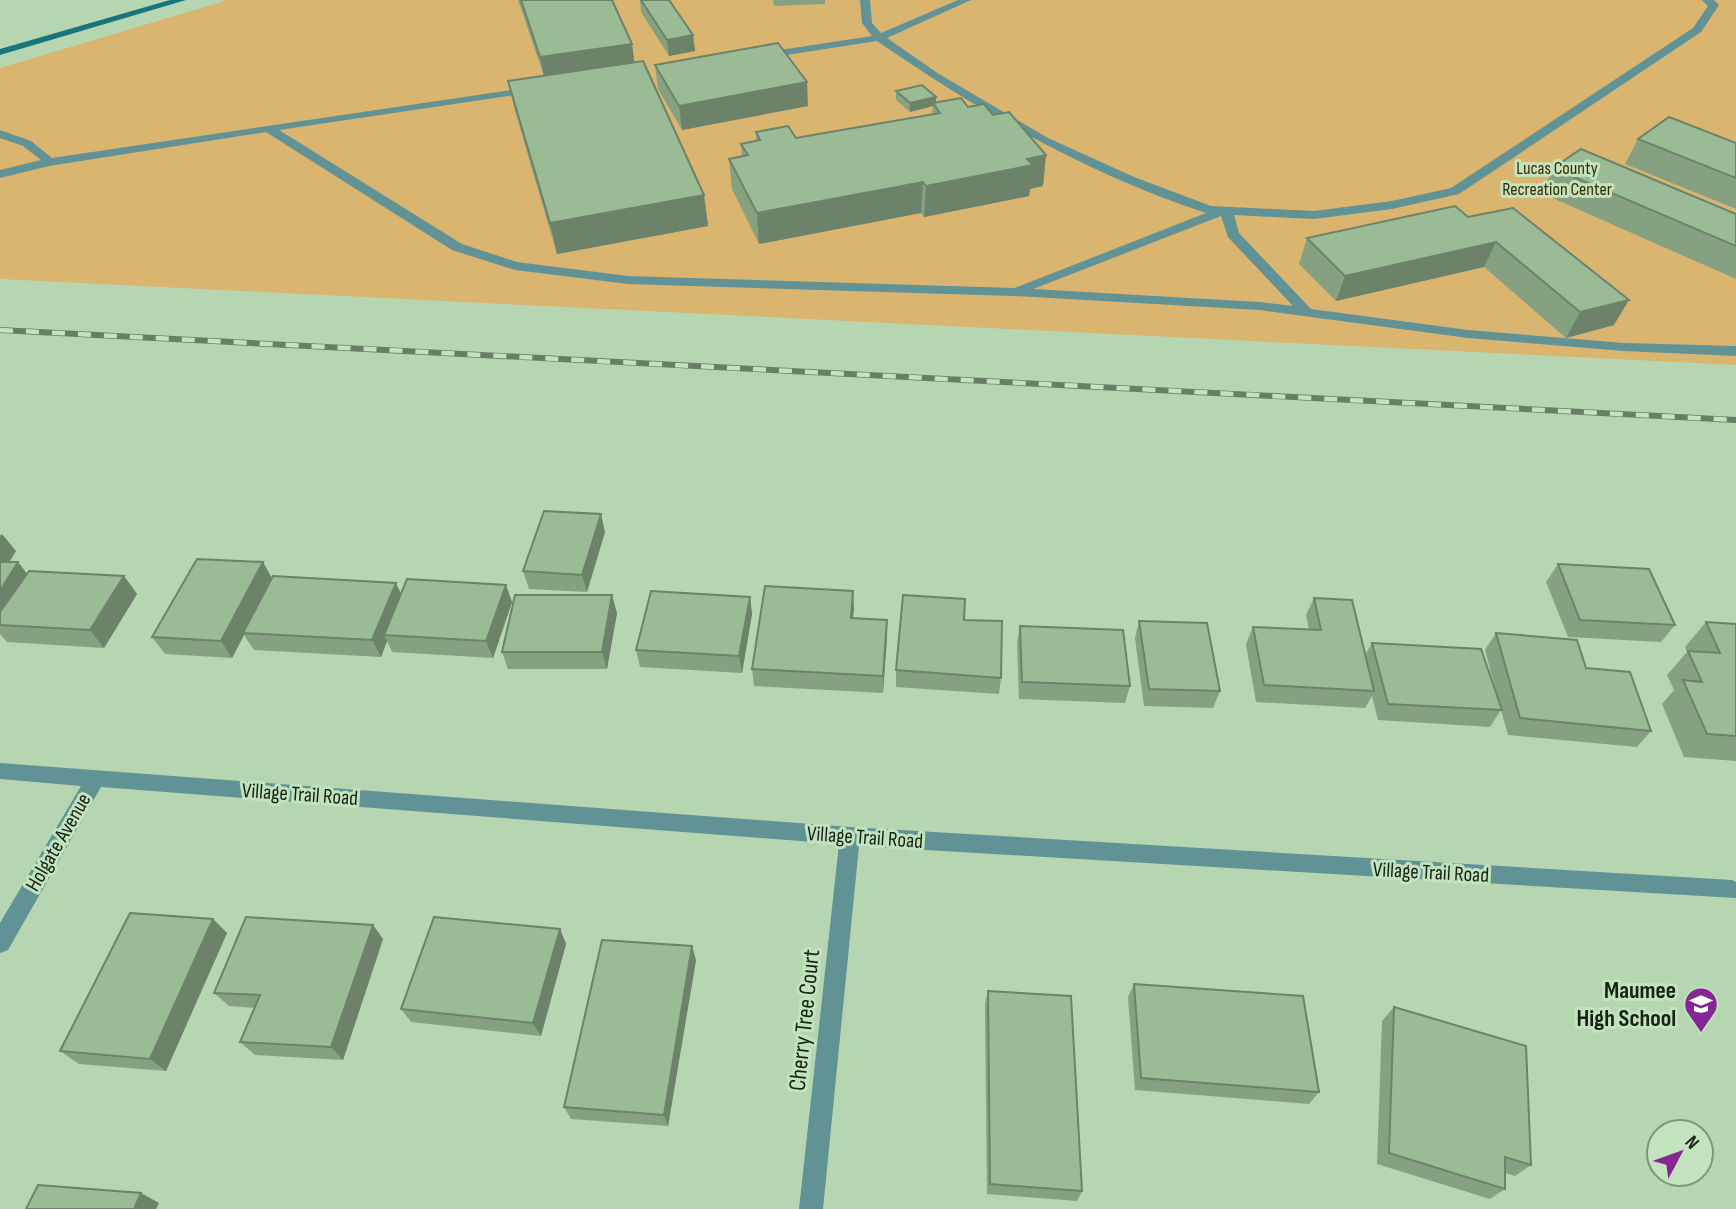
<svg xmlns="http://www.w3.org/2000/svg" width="1736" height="1209" font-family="'Sofia Sans Condensed',sans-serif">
<rect width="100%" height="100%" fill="#b5d6b1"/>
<!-- green -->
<path fill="#dab570" d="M228 0H1736V365L0 279V68Z"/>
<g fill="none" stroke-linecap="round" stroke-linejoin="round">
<!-- lane -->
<path fill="#609296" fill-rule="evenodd" d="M860 0H870L872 23 881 33 958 0H971L887 38 939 74 1048 138 1134 177 1211 206 1314 211 1392 201 1451 188 1693 28 1708 6 1702 0H1714L1719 5 1701 32 1459 194 1392 209 1314 219 1234 215 1239 233 1311 309 1468 330 1624 343 1736 346V356L1624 351 1468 338 1259 310 1014 296 628 284 515 270 452 250 266 132 49 166 0 178V170L41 160 23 146 0 138V130L31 141 52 158 532 87 536 88V92L279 130 462 244 517 262 628 276 1015 288 1206 213C1088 174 980 112 877 41L761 59 756 56 761 53 872 36 862 23ZM1221 216 1228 237 1293 306 1259 302 1033 289Z"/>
<!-- street -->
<path fill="#609296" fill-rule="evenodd" d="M0 763 850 827 1732 880 1736 882V898L859 846 823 1209H799L839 844 101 787 8 950 0 953V923L81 786 0 779Z"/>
<!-- secondary -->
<path fill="#18757c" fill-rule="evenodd" d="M170 0H186L0 55V49Z"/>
<!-- rail casing -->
<g stroke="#687f65" stroke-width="6">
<path id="rail" d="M0 330 1736 420"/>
</g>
<!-- rail -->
<use href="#rail" stroke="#c2e3be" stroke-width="4.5" stroke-dasharray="13" stroke-linecap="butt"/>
</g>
<!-- wall -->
<path fill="#85a182" d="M518 0H612L632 44 634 62 704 195 708 226 557 254 515 111 508 81 544 76Z
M640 0H669L693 35 695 51 669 56 641 12Z
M773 0H825V4L774 6Z
M655 65 808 106 682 130 658 89Z
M896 91 936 102 968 107 993 115 1046 155 1043 186 1030 189 1029 196 924 217 921 213 759 244 732 189 729 159 742 156 741 144 756 141V132L796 138 932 114 933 106 910 112 896 100Z
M1638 139 1736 143V209L1625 164Z
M1553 168 1736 214V279L1541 193Z
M1468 217 1614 325 1566 338 1484 267 1336 301 1299 264 1307 238Z
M605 532 587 592 529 589 523 571Z
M0 534 16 551 9 562 27 574 124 576 137 594 104 648 7 642 0 634Z
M1558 564 1675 625 1661 642 1568 637 1546 582Z
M272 578 401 594 512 602 493 658 392 652 387 641 381 657 254 650 244 635 232 658 165 654 152 637Z
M853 591V619L887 620 883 693 754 686 752 669Z
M750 597 752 614 742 673 640 667 636 650Z
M1314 598 1365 655 1372 643 1499 703 1485 650 1496 633 1586 668 1651 731 1637 747 1508 735 1501 710 1490 727 1378 720 1372 696 1365 708 1256 702 1246 644 1253 627 1309 630 1306 615Z
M617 613 607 669H508L502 652Z
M1139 621 1220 691 1213 708 1144 706 1135 638Z
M1706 622 1736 624V761L1684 757 1662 704 1674 690 1667 675 1687 652 1685 647Z
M1020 626 1130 686 1125 703 1019 699 1017 643Z
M896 670 1001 678 999 694 896 687Z
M213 919 227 933 166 1071 79 1064 60 1051Z
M560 929 566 944 541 1036 411 1022 401 1009Z
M383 939 343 1060 255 1055 240 1042 255 1008 229 1006 214 993Z
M696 960 668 1126 571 1119 564 1107Z
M1134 984 1319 1092 1309 1104 1135 1090 1128 997Z
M988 991 1082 1191 1077 1201 987 1194 985 1004Z
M1394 1007 1531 1165 1515 1176 1505 1173V1189L1490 1199 1377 1164 1382 1021Z"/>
<!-- shaded-wall -->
<path fill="#6c836a" d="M693 35 695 51 669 56 667 40Z
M632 44 635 67 545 81 540 57Z
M807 82 808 106 682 130 679 106Z
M936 97V105L933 103V106L910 112V103Z
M1046 155 1043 186 1030 189 1029 196 924 217 926 186 1027 159Z
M923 182 921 213 759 244 757 213Z
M704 195 708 226 557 254 550 223Z
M1496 242 1484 267 1336 301 1345 276Z
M1629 300 1614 325 1566 338 1580 312Z
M601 514 605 532 587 592 582 575Z
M2 534 16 551 0 577V537Z
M18 562 32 580 0 625V591Z
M263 562 273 580 243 633 244 635 232 658 221 641Z
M124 576 137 594 104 648 90 630Z
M396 583 404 600 384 635 387 641 381 657 372 640Z
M506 585 512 602 493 658 486 641Z
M853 591 854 609 851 636V618Z
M612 595 617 613 607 669 602 652Z
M750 597 752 614 742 673 739 656Z
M887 620V638L883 693V676Z
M213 919 227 933 166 1071 150 1059Z
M373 925 383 939 343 1060 331 1047Z
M560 929 566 944 541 1036 533 1023Z
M692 946 696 960 668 1126 664 1115Z
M141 1193 159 1203 156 1209H134Z"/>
<!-- building -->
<path fill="#9bbb97" stroke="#6c836a" stroke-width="2" d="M521 0H612L632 44 540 57Z
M641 0H669L693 35 667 40Z
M778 43 807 82 679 106 655 65Z
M643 61 704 195 550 223 508 81Z
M922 85 936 97 910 103 896 91Z
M961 98 968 107 984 104 993 115 1009 112 1046 155 1027 159 1033 165 926 186 923 182 757 213 729 159 748 155 741 144 760 140 756 132 788 126 796 138 940 113 933 103Z
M1669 117 1736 143V178L1638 139Z
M1581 149 1736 214V246L1553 168Z
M1455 206 1468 217 1513 208 1629 300 1580 312 1496 242 1345 276 1307 238Z
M544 511 601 514 582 575 523 571Z
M197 559 263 562 221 641 152 637Z
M0 562H18L0 591Z
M1558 564 1649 569 1675 625 1580 620Z
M29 571 124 576 90 630 0 625V612Z
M273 576 396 583 372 640 243 633Z
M407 579 506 585 486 641 384 635Z
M765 586 853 591 851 618 887 620 883 676 752 669Z
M651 591 750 597 739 656 636 650Z
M515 595H612L602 652H502Z
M903 595 965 599 964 620 1002 621 1001 678 896 670Z
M1314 598 1352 600 1374 691 1264 685 1253 627 1321 630Z
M1139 621 1207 623 1220 691 1149 689Z
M1706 622 1736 624V736L1707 734 1683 680 1702 682 1688 651 1720 653Z
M1020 626 1123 630 1130 686 1022 682Z
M1496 633 1577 640 1586 668 1630 672 1651 731 1520 718Z
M1372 643 1481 649 1502 710 1388 704Z
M130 913 213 919 150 1059 60 1051Z
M246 917 373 925 331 1047 240 1042 260 995 214 993Z
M434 917 560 929 533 1023 401 1009Z
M602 940 692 946 664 1115 564 1107Z
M1134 984 1303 996 1319 1092 1141 1078Z
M988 991 1071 996 1082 1191 990 1184Z
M1394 1007 1526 1046 1531 1165 1505 1157V1189L1389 1153Z
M38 1185 141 1193 134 1209H26Z"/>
<!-- icons -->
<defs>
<g id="school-pin" transform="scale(1.75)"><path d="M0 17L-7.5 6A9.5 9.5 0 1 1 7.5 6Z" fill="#842792" stroke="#c2e3be"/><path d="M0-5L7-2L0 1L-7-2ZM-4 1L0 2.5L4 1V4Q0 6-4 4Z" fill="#fff"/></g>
</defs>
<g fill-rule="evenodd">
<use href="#school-pin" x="1701" y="1004"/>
</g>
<g text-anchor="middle" stroke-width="6" stroke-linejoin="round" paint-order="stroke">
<!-- far-park labels -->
<g font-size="18" fill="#3c2a02" stroke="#c2e3be">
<text x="1557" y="174">Lucas County<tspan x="1557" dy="21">Recreation Center</tspan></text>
</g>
<!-- street labels -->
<g font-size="21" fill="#162214" stroke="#c2e3be">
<text transform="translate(300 794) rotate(4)" y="7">Village Trail Road</text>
<text transform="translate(865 837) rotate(4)" y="7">Village Trail Road</text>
<text transform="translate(58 842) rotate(-60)" y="7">Holgate Avenue</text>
<text transform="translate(1431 872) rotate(3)" y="7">Village Trail Road</text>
</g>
<!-- near-poi labels -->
<g font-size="24" font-weight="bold" fill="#162214" stroke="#c2e3be" text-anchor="end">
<text x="1676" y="998">Maumee<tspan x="1676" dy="28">High School</tspan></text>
</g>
<!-- near-street labels -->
<g font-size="24" fill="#162214" stroke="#c2e3be">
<text transform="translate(804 1020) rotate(-84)" y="8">Cherry Tree Court</text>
</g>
</g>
<!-- north arrow -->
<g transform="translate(1680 1153) rotate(49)"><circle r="33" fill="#c2e3be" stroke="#7d967a" stroke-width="2"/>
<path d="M0-5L12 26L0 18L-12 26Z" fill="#842792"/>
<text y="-10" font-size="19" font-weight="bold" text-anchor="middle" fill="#162214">N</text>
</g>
</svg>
